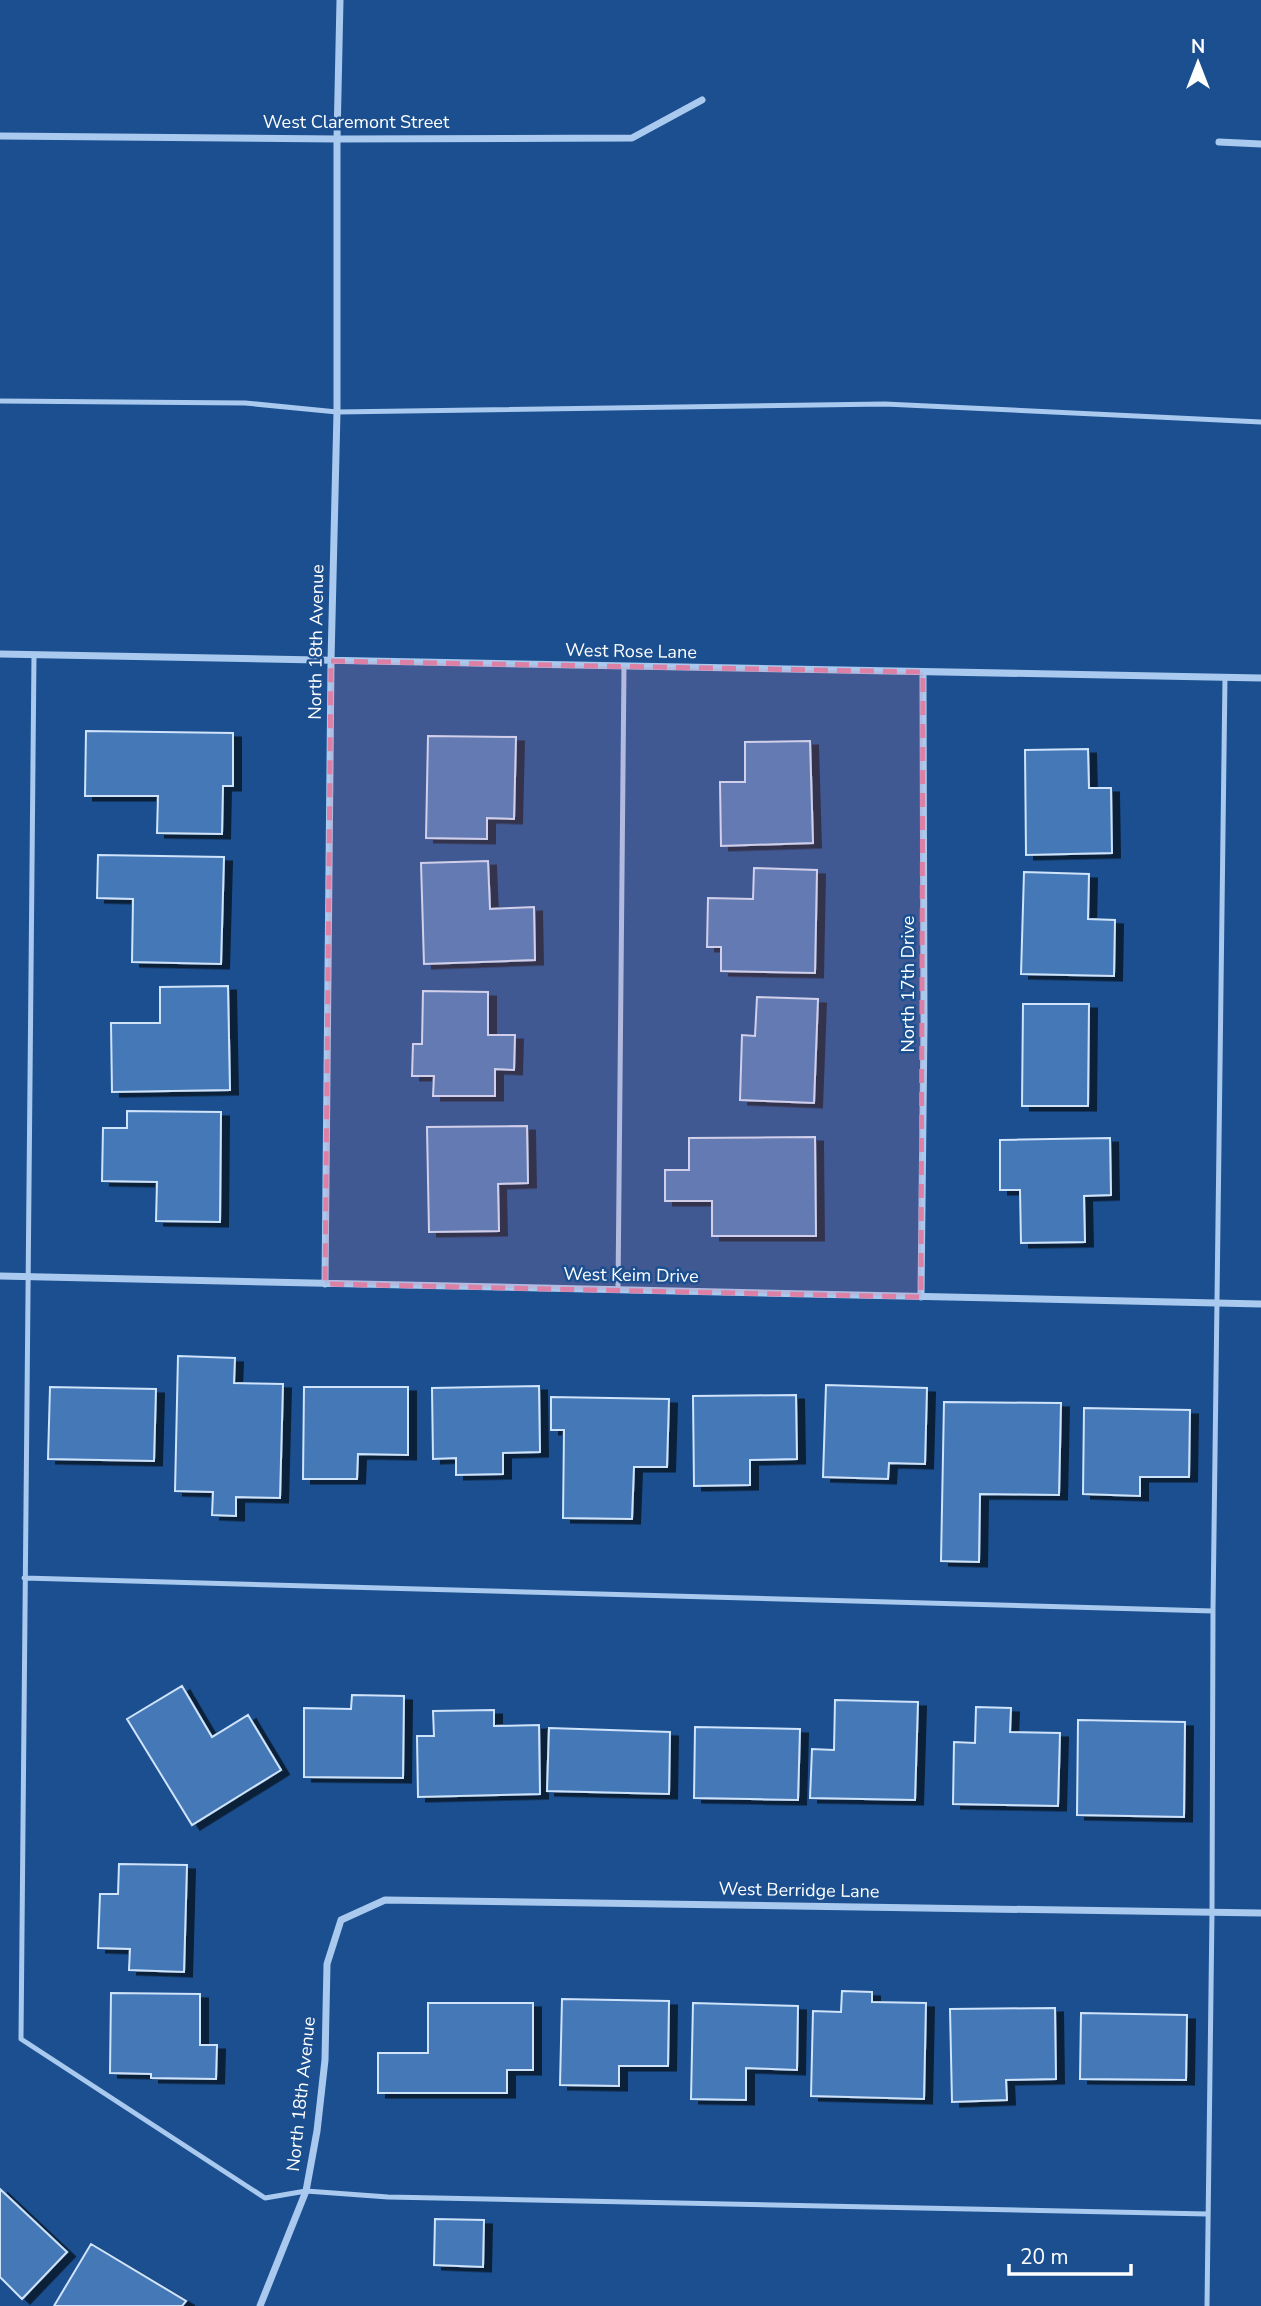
<svg xmlns="http://www.w3.org/2000/svg" width="1261" height="2306" font-family="'Nunito Sans',sans-serif">
<defs>
<filter id="shadow"><feDropShadow dx="8" dy="4.5" stdDeviation="0" flood-color="#0009"/></filter>
</defs>
<rect width="100%" height="100%" fill="#1b4f8f"/>
<!-- building -->
<path fill="#4478b7" stroke="#cfe3fa" stroke-width="2" filter="url(#shadow)" d="M86 731 233 733V786H223L222 834 157 833 158 796H85Z
M428 736 516 737 514 819 487 818V839L426 838Z
M810 741 813 843 721 846 720 782H745V742Z
M1088 749 1089 788H1111L1112 853 1026 855 1025 750Z
M98 855 224 857 221 964 132 962 133 899 97 898Z
M488 861 490 909 534 907 535 960 424 964 421 863Z
M754 868 817 870 815 973 721 971V947H707L708 898 753 899Z
M1024 872 1089 874 1088 919 1115 920 1114 976 1021 974Z
M228 986 230 1090 112 1092 111 1023H160V987Z
M423 991 488 992V1035H515L514 1070 495 1069V1096H433L434 1076H412L413 1044H422Z
M757 997 818 999 814 1103 740 1100 742 1035 755 1036Z
M1023 1004H1089L1088 1106H1022Z
M127 1111 221 1112 220 1222 156 1221 157 1182 102 1181 103 1128H127Z
M527 1126 528 1183 498 1184 499 1231 429 1232 427 1127Z
M815 1137 816 1236H712V1201H665V1170H689V1138Z
M1110 1138 1111 1195 1084 1196 1085 1242 1021 1243 1020 1190H1000V1140Z
M178 1356 235 1358 234 1383 283 1384 280 1498 236 1497V1516L212 1515 213 1492 175 1491Z
M826 1385 927 1388 925 1464 889 1463 888 1479 823 1477Z
M539 1386 540 1452 503 1453V1474L456 1475V1458L433 1459 432 1388Z
M50 1387 156 1389 154 1461 48 1459Z
M304 1387H408V1455L358 1454 357 1479H303Z
M796 1395 797 1459 750 1460V1485L694 1486 693 1396Z
M551 1397 669 1399 667 1467H634L632 1519 563 1518 564 1430H551Z
M944 1402 1061 1403 1059 1495 980 1494 979 1562 941 1561Z
M1084 1408 1190 1410 1189 1477H1140V1496L1083 1494Z
M182 1686 212 1737 248 1715 281 1770 192 1825 127 1719Z
M352 1695 404 1696 403 1778 304 1777V1708L351 1709Z
M835 1700 918 1702 915 1800 810 1798 812 1749 834 1750Z
M976 1707 1011 1708 1010 1732 1060 1733 1058 1806 953 1804 954 1742 975 1743Z
M494 1710V1726L539 1725 540 1794 418 1797 417 1736H434L433 1711Z
M1078 1720 1185 1722 1184 1817 1077 1815Z
M695 1727 800 1729 798 1800 694 1798Z
M549 1728 670 1732 669 1794 547 1791Z
M119 1864 187 1865 184 1972 129 1970 130 1949 98 1948 100 1894H118Z
M842 1991 872 1992V2002L926 2003 924 2099 811 2096 813 2011 841 2012Z
M111 1993 200 1994V2045H217L216 2079 151 2078V2074L110 2073Z
M562 1999 669 2001 668 2066H619V2086L560 2085Z
M428 2003H533V2070H507V2093H378V2053H428Z
M693 2003 798 2006 797 2070 746 2068V2100L691 2099Z
M1055 2008 1056 2079 1006 2080 1007 2100 952 2102 950 2009Z
M1081 2013 1187 2015 1186 2080 1080 2079Z
M0 2189 67 2252 22 2299 0 2277Z
M435 2219 484 2220 483 2267 434 2265Z
M91 2244 186 2301 182 2306H54Z"/>
<g fill="none" stroke-linecap="round" stroke-linejoin="round">
<!-- lane -->
<path stroke="#a9c9ee" stroke-width="5" d="M0 401 245 403 337 412 885 404 1261 422
M34 655 21 2039 265 2198 306 2191 388 2197 1208 2214
M618 1290 624 667
M24 1578 1213 1611
M1207 2306 1212 1912 1213 1611 1225 677"/>
<!-- street -->
<path stroke="#a9c9ee" stroke-width="7" d="M0 136 337 139 632 138 702 100
M1219 142 1261 144
M0 654 1261 678
M0 1276 1261 1304
M325 1284 331 661 337 412V139L340 0
M921 1297 924 1025 923 672
M260 2306 306 2191 317 2131 325 2060 327 1964 341 1920 385 1900 1261 1913"/>
</g>
<!-- marked area -->
<path fill="#dd80a5" fill-opacity="0.2" stroke="#dd80a5" stroke-width="5" stroke-dasharray="14 9" stroke-linejoin="round" d="M331 661 923 672 921 1297 325 1284Z"/>
<g text-anchor="middle" stroke-width="5" stroke-linejoin="round" paint-order="stroke">
<!-- street labels -->
<g font-size="18" fill="#fff" stroke="#1b4f8f">
<text x="356" y="128">West Claremont Street</text>
<text transform="translate(316 642) rotate(-89)" y="6">North 18th Avenue</text>
<text transform="translate(631 651) rotate(1)" y="6">West Rose Lane</text>
<text transform="translate(908 984) rotate(-90)" y="6">North 17th Drive</text>
<text transform="translate(631 1275) rotate(1)" y="6">West Keim Drive</text>
<text transform="translate(799 1890) rotate(1)" y="6">West Berridge Lane</text>
<text transform="translate(301 2094) rotate(-84)" y="6">North 18th Avenue</text>
</g>
</g>
<!-- north arrow -->
<g transform="translate(1198 63)" stroke="#1b4f8f" stroke-width="5" paint-order="stroke">
<path d="M0-5L12 26L0 18L-12 26Z" fill="#ffffff"/>
<text y="-10" font-size="19" font-weight="bold" text-anchor="middle" fill="#ffffff">N</text>
</g>
<!-- scale -->
<path d="M1009 2264v10h122v-10" fill="none" stroke="#ffffff" stroke-width="3.5"/>
<text x="1020" y="2264" font-size="21" fill="#ffffff" stroke="#1b4f8f" stroke-width="5" paint-order="stroke">20 m</text>
</svg>
